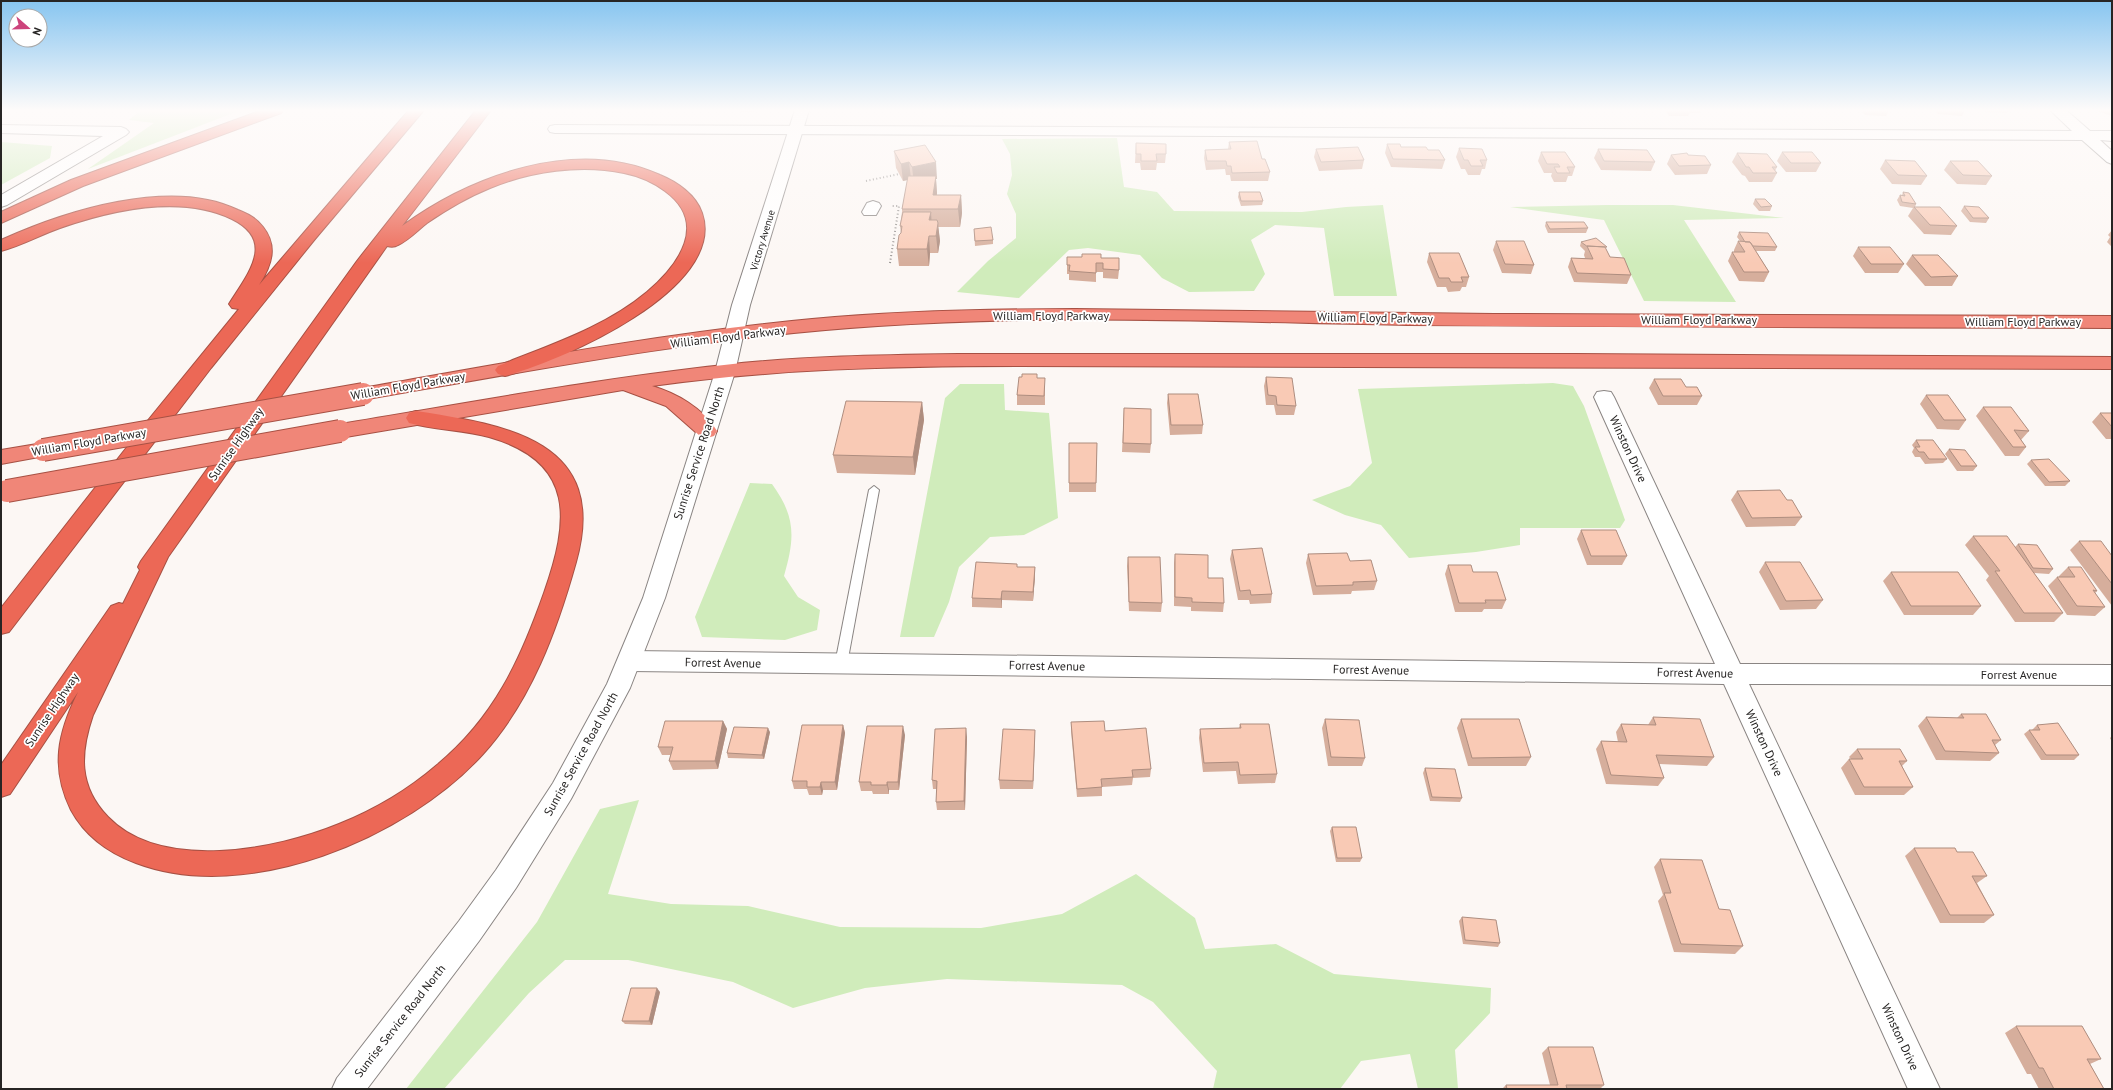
<svg xmlns="http://www.w3.org/2000/svg" width="2113" height="1090" font-family="'PT Sans',sans-serif">
<rect width="100%" height="100%" fill="#fcf7f4"/>
<!-- green -->
<path fill="#d0ecbb" d="M141 110H241L88 169 154 123 129 120Z
M1117 138 1124 187 1157 192 1174 211 1302 212 1346 207 1383 205 1397 296H1334L1324 228 1275 225 1251 240 1265 274 1254 291 1189 292 1162 278 1140 255 1088 248 1069 250 1019 298 957 292 988 261 1016 238V214L1007 194 1012 175 1010 154 1002 139Z
M1 142 52 146 50 158 1 185Z
M1607 205H1673L1784 218 1684 220 1736 302 1644 301 1604 220 1510 207Z
M1553 383 1573 386 1584 406 1625 520 1620 528H1520V545L1476 552 1409 558 1381 525 1345 515 1312 500 1350 486 1372 463 1358 389Z
M960 384H1004L1005 410 1049 413 1058 518 1024 535 990 537 959 567 949 602 934 637H900L945 398Z
M750 483 772 484C796 517 795 538 784 576L798 597 820 610 817 630 785 640 702 637 695 617Z
M639 800 608 894 671 904 748 906 840 927 981 928 1062 914 1136 874 1195 918 1205 949 1276 944 1334 974 1491 988 1490 1013 1455 1050 1458 1089H1418L1410 1054 1361 1061 1340 1089H1213L1217 1071 1153 1002 1122 985 947 979 865 988 793 1008 733 982 628 960H565L529 993 444 1089H406L537 922 600 809Z"/>
<g fill="none" stroke-linecap="round" stroke-linejoin="round">
<!-- service casing -->
<g stroke="#8a8583" stroke-width="2">
<path id="service" d="M874 486 879 490 847 664 845 667 841 669 837 667 835 664 869 490Z"/>
</g>
<!-- minor casing -->
<g stroke="#8a8583" stroke-width="2">
<path id="minor" d="M2050 110H2066L2090 131H2112V141L2100 140 2112 151V164L2107 162 2082 140 555 133 550 132 548 129 550 126 555 125 2072 131Z
M1 125 121 127 126 129 129 132 126 135 7 205 1 207V195L103 136 1 133Z
M873 201 879 203 881 206 876 215H864L862 212 867 203Z
M1604 391 1611 392 1614 397 1740 664 2112 665V685L1749 684 1940 1089H1908L1724 684 630 671 622 668 618 661 622 654 630 651 1715 664 1594 397 1597 392Z"/>
</g>
<!-- tertiary casing -->
<g stroke="#8a8583" stroke-width="2">
<path id="tertiary" d="M795 110H809L750 305 735 372 665 598 630 688 571 799 516 888 479 941 367 1089H332L337 1078 459 921 496 870 553 783 607 684 643 598 715 372 732 305Z"/>
</g>
<!-- trunk casing -->
<g stroke="#a75144" stroke-width="2">
<path id="trunk" d="M1075 309 1494 314 2112 316V328C1877 327 1642 328 1407 325 1230 322 1054 314 878 326 704 337 534 370 363 400L356 399 353 394 356 389 363 388C512 362 661 333 812 319 900 311 988 309 1075 309Z
M959 354H1576L2112 357V369L1018 366C896 366 773 369 652 386 676 393 703 408 717 431L714 436 707 438 700 436 666 406 623 390 340 438 333 436 330 431 333 426 340 424C468 403 595 379 724 365 802 356 881 355 959 354Z
M43 443 50 445 53 450 50 455 1 464V450Z"/>
</g>
<!-- motorway casing -->
<g stroke="#a75144" stroke-width="2">
<path id="motorway" d="M262 110H283L281 113 83 186 1 223V212L71 180Z
M409 110H424L315 239 211 368 9 632 1 634V608L145 424 239 309 232 308 229 304C247 275 277 241 232 219 180 194 112 210 60 228 40 235 21 246 1 251V240C65 211 171 177 238 210 248 214 256 218 263 227 278 246 272 265 259 285Z
M476 110H491L402 226C472 175 576 137 660 175 677 182 696 195 702 213 728 289 559 362 505 376L498 374 495 370 498 366C549 345 604 328 647 292 679 265 709 223 665 191 653 182 639 176 624 173 581 164 531 171 490 188 468 197 447 209 427 223 418 230 409 240 398 245 395 247 391 247 387 246L168 557 93 715C80 753 78 786 108 817 161 872 276 850 339 824 374 810 408 790 437 765 494 718 520 661 544 593 569 522 577 462 489 437 463 430 435 430 409 423L406 418 409 413 416 411C507 425 610 441 576 562 557 630 531 701 483 754 407 838 247 905 136 863 109 853 85 836 71 810 50 767 58 733 78 692L10 794 1 797V765L111 606 119 603 123 604 140 570 138 567 141 561 357 261Z"/>
</g>
<!-- path -->
<path stroke="#8f8b89" stroke-width="2" stroke-dasharray="1 2.5" stroke-linecap="butt" d="M866 181 899 174
M890 263 899 206H892"/>
<!-- service -->
<use href="#service" fill="#fff" fill-rule="evenodd"/>
<!-- minor -->
<use href="#minor" fill="#fff" fill-rule="evenodd"/>
<!-- tertiary -->
<use href="#tertiary" fill="#fff" fill-rule="evenodd"/>
<!-- trunk -->
<use href="#trunk" fill="#f08678" fill-rule="evenodd"/>
<!-- motorway -->
<use href="#motorway" fill="#ec6856" fill-rule="evenodd"/>
<!-- trunk-bridge casing -->
<g stroke="#a75144" stroke-width="24" stroke-linecap="butt">
<path id="trunk-bridge" d="M43 450 363 394
M7 491 340 431"/>
</g>
<!-- trunk-bridge -->
<use href="#trunk-bridge" stroke="#f08678" stroke-width="22"/>
</g>
<!-- wall -->
<path fill="#d6ae9c" d="M741 110H755L754 112H741Z
M1629 110H1652V111H1630Z
M1665 110H1701L1700 113H1690L1688 116H1669Z
M1861 110H1889L1886 116 1865 115Z
M1934 110H1965L1962 116 1938 114Z
M1983 110H2009L2007 113 1985 112Z
M2094 110H2112V116Z
M1229 142 1262 159 1270 172 1268 181H1231L1230 175H1226L1225 169 1206 170 1204 158 1205 150 1228 149Z
M1136 143 1166 154 1165 163H1157L1156 170H1141L1140 163H1135Z
M1387 144 1401 147 1428 150 1445 160 1442 169 1391 167 1385 153Z
M1459 148 1487 160 1485 169H1482L1480 175H1468L1465 169H1461L1456 157Z
M1316 149 1364 160 1362 169 1319 171 1314 157Z
M1598 149 1655 162 1651 171 1601 170 1594 158Z
M894 151 937 179H936L937 195H961L962 213 960 227H938L940 241 938 253H930L929 266H899L897 249 901 234 900 226 902 212V209L908 180 903 181 896 168Z
M1541 152 1575 167 1572 176H1568L1566 182H1554L1551 176 1552 173H1544L1538 161Z
M1782 152 1821 163 1816 172H1786L1777 161Z
M1737 153 1777 167 1775 171 1777 173 1772 182H1749L1745 176 1742 175 1732 162Z
M1671 155H1688L1711 165 1707 174 1675 175 1667 164Z
M1885 160 1927 176 1921 185 1892 184 1880 169Z
M1950 161 1992 176 1986 185 1957 184 1944 170Z
M1239 192 1263 201 1262 205 1241 206 1238 197Z
M1903 192 1916 204 1915 207 1957 226 1951 235 1924 234 1908 216 1913 208 1900 206 1897 200 1900 195H1902Z
M1755 199 1772 206 1770 211H1759L1753 204Z
M1964 206 1989 218 1986 223 1970 222 1961 211Z
M1546 222 1588 228 1586 233H1548L1545 226Z
M974 229 993 240V244L975 246Z
M2112 230V247L2107 242 2110 237 2108 235Z
M1739 232 1777 247 1775 251H1756L1769 272 1764 282 1739 281 1728 261 1732 252H1734V250L1738 241H1740L1737 237Z
M1496 241 1534 265 1531 274 1502 273 1493 250Z
M1581 242 1606 249 1610 257 1631 275 1627 284 1574 282 1568 267 1571 258H1585L1584 255 1585 251 1580 246Z
M1858 247 1904 264 1898 273H1865L1853 256Z
M1429 253 1469 277 1466 287H1462L1460 291 1448 292 1446 287H1437L1427 262Z
M1912 255 1958 276 1952 286H1925L1906 264Z
M1067 257 1101 258 1119 270 1118 279 1103 278V272H1096V282L1069 280V274H1067Z
M1037 374V378L1045 387V405H1017V395L1022 377Z
M1266 377 1296 406 1294 415H1276L1274 405H1266L1264 386Z
M1654 379 1686 387 1702 396 1697 405H1658L1649 388Z
M1168 394 1203 425 1202 434 1170 435 1167 403Z
M1926 395 1966 420 1959 430 1937 429 1920 404Z
M922 402 924 420 915 475 837 473 833 455Z
M1983 407 2029 431 2021 440 2026 447 2019 456H2005L1976 416Z
M1124 408 1151 444 1150 453 1122 452Z
M2100 413H2112V439H2106L2092 422Z
M1916 440 1947 459 1943 463 1925 464 1920 457H1915L1912 452 1914 448 1912 445Z
M1069 443H1097L1096 492H1069Z
M1949 449 1977 466 1973 471H1957L1945 454Z
M2031 460 2070 481 2065 486H2045L2027 464Z
M1737 491 1787 500 1802 517 1795 526 1746 527 1731 500Z
M1581 530 1627 556 1622 565H1587L1577 539Z
M1973 536 2015 547 2018 544 2053 569 2049 574 2034 573 2063 613 2054 622H2015L1986 580 1989 576 1965 545Z
M2079 541 2112 556V606L2070 550Z
M1232 550 1272 594 1271 603 1250 604 1249 600H1238L1230 559Z
M1175 554 1224 603 1223 612 1191 611V607L1174 606V563Z
M1308 554 1377 581 1374 590 1352 591 1351 594 1313 595 1306 563Z
M1128 557 1162 603 1161 612 1129 611 1127 566Z
M1765 562 1823 600 1816 609 1780 610 1759 572Z
M1017 564V567H1035V576L1033 601 1002 600V608L972 607V598Z
M1448 565 1473 572 1506 600 1502 609H1484L1482 612H1455L1445 574Z
M2068 567 2097 591 2095 593 2105 607 2095 616 2067 615 2048 586 2057 577H2059V576Z
M1891 572 1981 606 1973 615H1904L1883 581Z
M1961 714 2001 740 1995 745 1999 753 1990 761 1936 760 1918 726 1926 717 1957 718Z
M1653 717 1714 757 1707 766 1659 764 1664 778 1658 786 1606 784 1596 749 1601 741 1618 742 1616 732 1621 724 1648 725Z
M1325 719 1365 758 1362 766H1328L1322 728Z
M1461 719 1531 757 1526 766H1468L1457 728Z
M723 721 727 729 718 769 673 770 669 761 671 755H662L658 747Z
M1071 722 1105 731 1151 769 1150 777 1133 778 1132 785 1102 787V796L1077 797 1071 731Z
M1240 724 1277 774 1275 783 1238 784 1236 771 1203 772 1199 738 1200 729 1239 728Z
M843 725 845 733 837 790H823L822 795H809L807 789H794L792 781Z
M2037 725 2079 755 2074 760H2041L2024 734 2029 730H2032Z
M1035 730 1033 789H1000L999 780Z
M770 732 764 759 728 758 727 753Z
M905 735 899 790H889V794H873L872 791H861L859 782Z
M2112 736V742L2110 738Z
M967 737 965 810H937L936 802 937 789H933L932 780Z
M1857 749 1907 761 1902 766 1913 787 1904 795H1855L1841 768 1849 759H1851L1849 757Z
M1425 768 1462 798 1460 802 1430 801 1423 773Z
M1332 827 1362 858 1360 862H1336L1330 831Z
M1914 848 1957 852 1987 876 1977 883 1994 915 1984 923H1940L1905 856Z
M1660 859 1719 909 1743 946 1735 954 1674 952 1658 901 1663 895 1654 867Z
M1462 917 1500 943 1498 947 1463 944 1459 921Z
M660 992 652 1025 625 1024 622 1021Z
M2016 1026 2101 1059 2090 1064 2104 1089H2039L2031 1074H2027L2005 1033Z
M1548 1047 1604 1085 1600 1089H1502L1506 1085H1550L1542 1053Z"/>
<!-- shaded-wall -->
<path fill="#ae8d7f" d="M909 162 911 179 903 181 901 164Z
M936 162 937 179H936L937 193 935 209 914 184 912 167Z
M961 195 962 213 960 227 958 209Z
M931 212 932 229 929 220Z
M938 223 940 241 938 253 936 236Z
M929 236 930 253 929 266 927 249Z
M922 402 924 420 915 475 913 457Z
M1035 567V576L1033 601V592Z
M1002 591V608L1001 599Z
M723 721 727 729 718 769 715 761Z
M843 725 845 733 837 790 835 782Z
M903 726 905 735 899 790 898 782Z
M768 728 770 732 764 759 762 755Z
M966 728 967 737 965 810 964 801Z
M1035 730V738L1033 789V781Z
M821 782 823 790 822 795 820 787Z
M887 782 889 790V794L887 785Z
M657 988 660 992 652 1025 649 1021Z"/>
<!-- building -->
<path fill="#f9cab5" stroke="#ae8d7f" d="M1257 141 1262 159H1265L1270 172 1232 173 1231 166H1227L1226 161H1207L1205 150 1231 149 1229 142Z
M1136 143 1166 144V154H1156L1157 161H1141V154H1136Z
M1387 144H1400L1401 147H1426L1428 150H1439L1445 160 1393 159Z
M925 145 936 162 912 167 909 162 901 164 894 151Z
M1358 147 1364 160 1321 162 1316 149Z
M1459 148 1482 149 1487 160H1480L1483 166H1471L1468 160H1464Z
M1598 149 1647 150 1655 162 1604 161Z
M1541 152H1565L1575 167H1567L1570 173H1557L1554 167H1560L1558 164H1547Z
M1782 152H1812L1821 163H1791Z
M1687 153 1688 155 1705 156 1711 165 1679 166 1671 155Z
M1737 153 1767 154 1777 167H1772L1777 173H1753L1749 167H1746Z
M1885 160 1915 161 1927 176 1898 175Z
M1950 161H1978L1992 176 1963 175Z
M908 176H936L933 195H961L958 209H902Z
M1239 192H1260L1263 201H1241Z
M1903 192 1909 193 1916 204 1902 202 1900 195 1905 196Z
M1755 199H1765L1772 206 1761 207Z
M1964 206 1979 207 1989 218H1973Z
M1914 207H1940L1957 226 1930 225Z
M903 212H931L929 220H937L938 223 936 236H929L927 249H897L899 235 901 233 902 226H900Z
M1546 222H1584L1588 228 1550 229Z
M991 227 993 240 975 241 974 229Z
M1739 232 1768 233 1777 247 1753 246 1750 242H1745Z
M1596 238 1607 247 1587 246 1588 247 1581 242Z
M1496 241H1524L1534 265 1505 264Z
M1738 241 1750 242 1769 272H1744L1732 252H1745Z
M1587 246 1605 247 1610 257 1624 258 1631 275 1577 273 1571 258 1593 259Z
M1858 247H1890L1904 264H1871Z
M1429 253H1459L1469 277H1461L1463 282H1451L1449 278H1439Z
M1082 254H1101V258H1119V270L1103 269V263H1096V273L1069 271 1070 265H1067V257H1082Z
M1912 255H1938L1958 276 1931 277Z
M1022 374H1037V378H1045L1044 396 1017 395 1019 377H1022Z
M1266 377 1292 378 1296 406 1277 405 1276 396 1268 395Z
M1654 379H1681L1686 387H1697L1702 396H1663Z
M1168 394H1198L1203 425H1171Z
M1926 395H1948L1966 420H1944Z
M846 401 922 402 913 457 833 455Z
M1983 407H2011L2029 431 2014 430 2026 447H2013Z
M1124 408 1151 409V444L1123 443Z
M2100 413H2112V427Z
M1916 440H1933L1947 459H1929L1924 452H1919L1915 447H1920Z
M1069 443H1097L1096 483H1069Z
M1949 449 1965 450 1977 466H1961Z
M2049 459 2070 481 2049 482 2031 460Z
M1780 490 1787 500H1792L1802 517 1752 518 1737 491Z
M1581 530H1616L1627 556H1591Z
M1973 536H2007L2063 613H2024L1995 571H2000Z
M2079 541H2101L2112 556V584Z
M2018 544 2037 545 2053 569 2033 568Z
M1262 548 1272 594 1251 595 1250 590 1240 591 1232 550Z
M1347 553 1350 561 1371 560 1377 581 1353 582V585L1316 586 1308 554Z
M1175 554 1208 555V578H1223L1224 603 1192 602V598L1175 597Z
M1128 557H1160L1162 603 1129 602Z
M976 562 1017 564V567H1035L1033 592 1002 591 1001 599 972 598Z
M1765 562H1800L1823 600 1786 601Z
M1448 565H1471L1473 572H1497L1506 600H1485L1486 603H1459Z
M2068 567H2081L2097 591 2093 590 2105 607 2077 606 2057 577H2075Z
M1891 572H1958L1981 606H1911Z
M1961 714H1986L2001 740H1992L1999 753 1945 751 1926 717 1964 718Z
M1653 717 1700 719 1714 757 1656 755 1664 778 1611 775 1601 741 1627 742 1621 724 1656 725Z
M1325 719 1359 720 1365 758 1331 757Z
M1461 719H1519L1531 757 1472 758Z
M665 721H723L715 761H669L673 747H658Z
M1104 721 1105 731 1146 728 1151 769 1132 770 1133 777 1101 779 1102 787 1077 789 1071 722Z
M2058 723 2079 755H2046L2029 730H2040L2037 725Z
M1240 724H1269L1277 774 1240 775 1238 762 1204 763 1200 729 1241 728Z
M802 725H843L835 782H821L820 787H807V781H792Z
M867 726H903L898 782H887V785H871V782H859Z
M734 727 768 728 762 755 727 753Z
M966 728 964 801 936 802 937 781 932 780 935 729Z
M1003 729 1035 730 1033 781 999 780Z
M1857 749H1900L1907 761H1899L1913 787H1864L1849 759H1863Z
M1425 768 1455 769 1462 798 1432 797Z
M1332 827H1356L1362 858H1337Z
M1914 848H1955L1957 852H1973L1987 876H1972L1994 915H1950Z
M1660 859 1702 860 1719 909 1730 910 1743 946 1681 944 1664 893H1671Z
M1462 917 1496 920 1500 943 1465 940Z
M631 988H657L649 1021H622Z
M2016 1026H2082L2101 1059H2087L2104 1089H2054L2043 1068H2039Z
M1548 1047H1593L1604 1085H1566L1567 1089H1507L1506 1085H1558Z"/>
<!-- sky -->
<linearGradient id="sky" x2="0" y2="1"><stop stop-color="#87c5f0"/><stop offset="0.42" stop-color="#fefbfa"/><stop offset="1" stop-color="#fefbfa" stop-opacity="0"/></linearGradient>
<rect width="2113" height="263" fill="url(#sky)"/>
<g text-anchor="middle" stroke-width="3.5" stroke-linejoin="round" paint-order="stroke">
<!-- far-street labels -->
<g font-size="10" fill="#272524" stroke="#fff">
<text transform="translate(762 240) rotate(-73)" y="4">Victory Avenue</text>
</g>
<!-- street labels -->
<g font-size="12" fill="#272524" stroke="#fff">
<text x="1051" y="320">William Floyd Parkway</text>
<text transform="translate(1375 318) rotate(1)" y="4">William Floyd Parkway</text>
<text x="1699" y="324">William Floyd Parkway</text>
<text x="2023" y="326">William Floyd Parkway</text>
<text transform="translate(728 337) rotate(-7)" y="4">William Floyd Parkway</text>
<text transform="translate(408 386) rotate(-10)" y="4">William Floyd Parkway</text>
<text transform="translate(89 442) rotate(-10)" y="4">William Floyd Parkway</text>
<text transform="translate(236 444) rotate(-55)" y="4">Sunrise Highway</text>
<text transform="translate(1628 449) rotate(65)" y="4">Winston Drive</text>
<text transform="translate(699 453) rotate(-72)" y="4">Sunrise Service Road North</text>
<text transform="translate(723 663) rotate(1)" y="4">Forrest Avenue</text>
<text transform="translate(1047 666) rotate(1)" y="4">Forrest Avenue</text>
<text transform="translate(1371 670) rotate(1)" y="4">Forrest Avenue</text>
<text transform="translate(1695 673) rotate(1)" y="4">Forrest Avenue</text>
<text x="2019" y="679">Forrest Avenue</text>
<text transform="translate(52 710) rotate(-56)" y="4">Sunrise Highway</text>
<text transform="translate(1764 743) rotate(65)" y="4">Winston Drive</text>
<text transform="translate(581 754) rotate(-61)" y="4">Sunrise Service Road North</text>
<text transform="translate(400 1021) rotate(-52)" y="4">Sunrise Service Road North</text>
<text transform="translate(1900 1037) rotate(65)" y="4">Winston Drive</text>
</g>
</g>
<!-- border -->
<rect width="2113" height="1090" fill="none" stroke="#272524" stroke-width="4"/>
<!-- north arrow -->
<g transform="translate(28 28) rotate(110)"><circle r="19" fill="#ffffff" stroke="#a9a8a7"/>
<path d="M0-3L7 15L0 10L-7 15Z" fill="#cd437c"/>
<text y="-6" font-size="11" font-weight="bold" text-anchor="middle" fill="#272524">N</text>
</g>
</svg>
